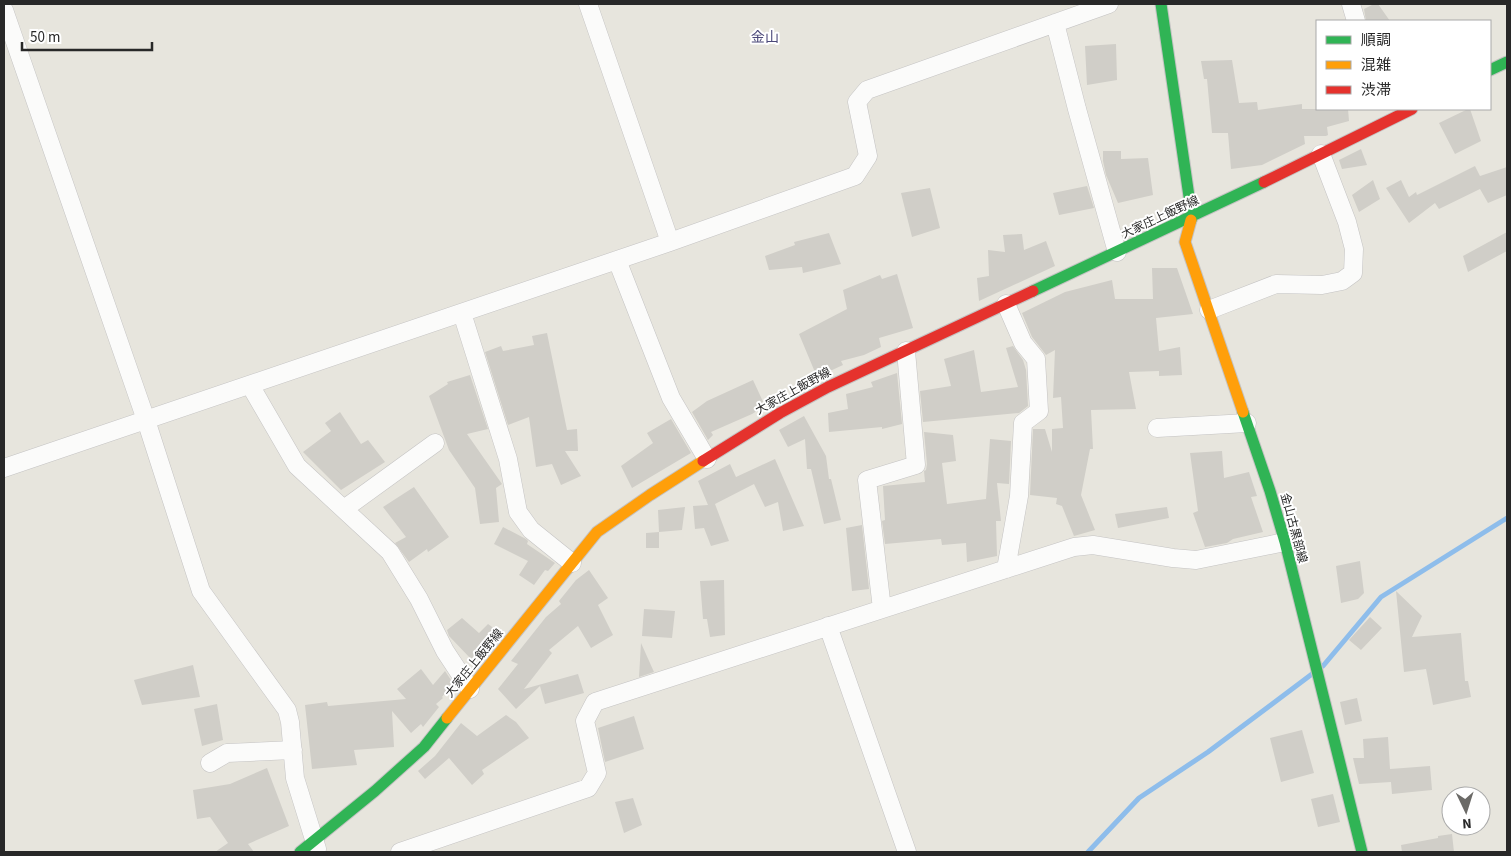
<svg xmlns="http://www.w3.org/2000/svg" width="1511" height="856" font-family="'Source Sans 3','Noto Sans JP',sans-serif">
<rect width="100%" height="100%" fill="#e7e5dd"/>
<g fill="none" stroke-linecap="round" stroke-linejoin="round">
<!-- stream -->
<path stroke="#8ebdeb" stroke-width="5" d="M1323 666 1381 597 1507 518
M1088 852 1139 798 1208 752 1312 674"/>
</g>
<!-- building -->
<path fill="#d0cec8" d="M1374 4H1378L1390 21H1366L1364 9Z
M1116 44 1117 80 1087 85 1085 46Z
M1232 60 1239 103 1257 102 1258 110 1302 104V109H1348L1349 121 1327 127 1328 135 1326 136H1304L1305 144 1262 165 1231 169 1228 133H1212L1207 79H1204L1201 61Z
M1468 109H1470L1481 141 1455 154 1439 123Z
M1361 149 1367 165 1342 169 1339 160Z
M1103 151H1121V159L1148 158 1153 195 1118 203 1106 175 1103 161Z
M1475 166 1480 176 1507 167V195L1488 203 1480 189 1439 209 1435 203 1409 223 1386 188 1401 180 1409 197 1416 192 1417 195Z
M1373 180 1380 199 1359 212 1352 195Z
M1087 186 1094 208 1059 215 1053 193Z
M930 188 940 228 912 237 901 193Z
M1507 232V251L1468 272 1463 256Z
M829 233 841 264 803 273 802 267 769 270 765 256 795 245 794 242Z
M1022 234 1024 250 1046 241 1055 266 979 301 977 278 989 276 988 250 1005 252 1003 235Z
M1152 268H1177L1193 314 1156 318 1159 351 1180 347 1182 375 1159 376V371L1129 372 1136 409 1091 410 1093 449H1090L1081 495 1095 530 1074 536 1062 506 1056 504 1057 498 1030 495 1033 429H1045L1052 452V429L1063 428 1061 397 1053 398 1055 350 1046 355 1032 337 1022 313 1065 292 1112 280 1115 299H1153Z
M897 274 913 328 879 338 881 347 864 355 841 361 843 365 817 377 799 334 847 309 843 290 880 275 882 279Z
M547 333 567 430 577 429 578 451H565L581 476 561 485 552 464 536 467 529 417 508 425 485 352 501 346 503 351 534 345 532 336Z
M1013 346 1023 360 1026 370 1028 406 1019 413 923 422 920 391 951 386 944 359 974 350 981 392 1018 387 1006 348Z
M897 373 902 424 882 429V427L829 432 828 413 848 409 846 394 873 387 871 382Z
M470 375 488 429 467 434 502 484 496 488 499 522 480 524 475 488 449 450 429 396 448 384 447 382Z
M753 380 765 406 752 414 711 432 713 435 708 440 692 412 707 401Z
M340 412 361 444 368 440 385 462 341 490 303 452 331 431 325 423Z
M804 416 826 456 829 479H831L841 520 824 524 811 469H807L805 439 788 447 779 430Z
M671 419 691 453 632 488 621 466 653 443 647 433Z
M924 432 953 435 956 461 942 463 947 504 986 499 990 439 1011 441 1009 484 997 483 1001 521H996L997 556 967 562 966 543 942 545 941 539 885 544 882 521 885 520 883 486 925 482 924 471 926 470 927 464Z
M1222 451 1224 478 1249 472 1257 496 1251 497 1263 532 1233 539 1227 543 1205 547 1193 513 1198 511 1190 453Z
M775 459 804 526 783 531 778 502 765 507 754 484 715 504 729 541 711 546 704 528 695 529 693 506 708 505 698 481 730 464 736 477Z
M414 487 449 537 428 552 427 549 409 562 395 543 406 537 383 507Z
M685 507 682 530 659 532 658 510Z
M1167 507 1169 518 1118 528 1115 514Z
M862 525 869 589 852 591 846 528Z
M503 527 526 539 528 541 527 544 555 563 548 571 545 570 534 585 519 575 528 561 494 544Z
M659 532V548H646V533Z
M1360 561 1364 593 1358 599 1341 603 1336 566Z
M589 570 608 598 598 605 613 635 591 648 578 626 549 650 552 653 524 689 578 674 584 693 545 704 540 686 516 709 498 689 518 664 511 661 546 617 561 604 559 601 576 580Z
M724 580 725 635 710 637 707 619H703L700 581Z
M1396 591 1422 616 1412 637 1461 633 1465 681H1468L1471 697 1433 705 1426 669 1404 672Z
M644 609 675 611 672 638 642 636Z
M1370 617 1382 628 1361 650 1349 640Z
M462 618 479 633 488 624 499 632 485 649 482 648 471 659 449 636 447 630Z
M641 643 654 672 639 677Z
M193 665 200 697 142 705 134 680Z
M421 669 433 685 445 671 453 683 442 697 443 698 436 704 439 707 423 727 421 724 411 733 392 711 394 747 354 750 357 765 312 769 305 705 327 702 328 706 406 699 397 689Z
M1357 698 1362 721 1345 725 1340 702Z
M217 704 223 740 202 746 194 709Z
M506 715 516 722 529 738 482 770 484 774 472 785 449 758 425 779 418 771 435 756 461 723 477 736Z
M634 716 644 749 605 762 598 728Z
M1302 730 1314 773 1281 782 1270 738Z
M1388 737 1390 769 1430 766 1432 790 1392 794 1391 782 1359 784 1353 758H1364L1363 739Z
M267 768 289 826 248 844 254 852H215L228 843 210 817 197 819 193 790 230 784Z
M1333 794 1340 822 1318 827 1311 799Z
M633 798 642 825 624 833 615 802Z
M1452 834 1454 852H1402L1401 845 1438 838V836Z"/>
<g fill="none" stroke-linecap="round" stroke-linejoin="round">
<!-- street casing -->
<g stroke="#c4c3c3" stroke-width="19">
<path id="street" d="M588 4 670 242
M1351 4 1356 21
M4 10 146 420 201 591 287 710 290 722 295 778 317 849
M1055 23 1077 109 1117 252
M617 260 671 398 707 459
M1006 304 1023 343 1036 359 1039 411 1023 423 1019 496 1006 569
M1209 310 1276 284 1322 285 1342 281 1353 273 1354 249 1347 222 1321 154
M462 313 508 459 518 512 531 530 572 563
M250 385 297 466 390 552 419 599 445 651 470 689
M1157 428 1247 423
M4 468 670 242 855 176 868 156 857 102 867 90 1109 4
M344 509 435 443
M882 609 867 480 916 465 906 351
M828 626 907 852
M210 763 227 753 293 750
M400 852 588 788 597 773 585 721 595 702 1074 547 1093 545 1173 558 1196 560 1285 542"/>
</g>
<!-- fast casing -->
<g stroke="#c4c3c3" stroke-width="13">
<path id="fast" d="M1161 4 1192 217 1191 220
M1490 70 1507 62
M1033 291 1264 182
M1243 412 1270 491 1285 542 1362 852
M300 852 375 791 424 747 447 718"/>
</g>
<!-- slow casing -->
<g stroke="#c4c3c3" stroke-width="13">
<path id="slow" d="M1191 220 1185 242 1243 412
M447 718 597 532 650 495 703 461"/>
</g>
<!-- jam casing -->
<g stroke="#c4c3c3" stroke-width="13">
<path id="jam" d="M1264 182 1412 109
M703 461 780 413 828 387 1033 291"/>
</g>
<!-- street -->
<use href="#street" stroke="#fbfbfa" stroke-width="18"/>
<!-- fast -->
<use href="#fast" stroke="#30b455" stroke-width="11"/>
<!-- slow -->
<use href="#slow" stroke="#ff9f0a" stroke-width="11"/>
<!-- jam -->
<use href="#jam" stroke="#e5322d" stroke-width="11"/>
</g>
<g text-anchor="middle" stroke-width="4" stroke-linejoin="round" paint-order="stroke">
<!-- street labels -->
<g font-size="12" fill="#282828" stroke="#fff">
<text transform="translate(1160 217) rotate(-25)" y="4">大家庄上飯野線</text>
<text transform="translate(793 391) rotate(-29)" y="4">大家庄上飯野線</text>
<text transform="translate(1294 528) rotate(75)" y="4">金山古黒部線</text>
<text transform="translate(474 663) rotate(-51)" y="4">大家庄上飯野線</text>
</g>
<!-- neighbourhood labels -->
<g font-size="14" fill="#4b4879" stroke="#fff">
<text x="765" y="42">金山</text>
</g>
</g>
<!-- border -->
<rect width="1511" height="856" fill="none" stroke="#282828" stroke-width="10"/>
<!-- legend -->
<rect x="1316" y="20" width="175" height="90" fill="#ffffff" stroke="#a9a9a9"/>
<rect x="1326" y="36" width="25" height="8" fill="#30b455" stroke="#a9a9a9"/>
<text x="1361" y="45" font-size="15" fill="#282828">順調</text>
<rect x="1326" y="61" width="25" height="8" fill="#ff9f0a" stroke="#a9a9a9"/>
<text x="1361" y="70" font-size="15" fill="#282828">混雑</text>
<rect x="1326" y="86" width="25" height="8" fill="#e5322d" stroke="#a9a9a9"/>
<text x="1361" y="95" font-size="15" fill="#282828">渋滞</text>
<!-- north arrow -->
<g transform="translate(1466 811) rotate(176)"><circle r="24" fill="#ffffff" stroke="#a9a9a9"/>
<path d="M0-4L9 19L0 12L-9 19Z" fill="#6b6a67"/>
<text y="-8" font-size="14" font-weight="bold" text-anchor="middle" fill="#282828">N</text>
</g>
<!-- scale -->
<path d="M22 42v8h130v-8" fill="none" stroke="#282828" stroke-width="2.5"/>
<text x="30" y="42" font-size="15" fill="#282828" stroke="#ffffff" stroke-width="4" paint-order="stroke">50 m</text>
</svg>
